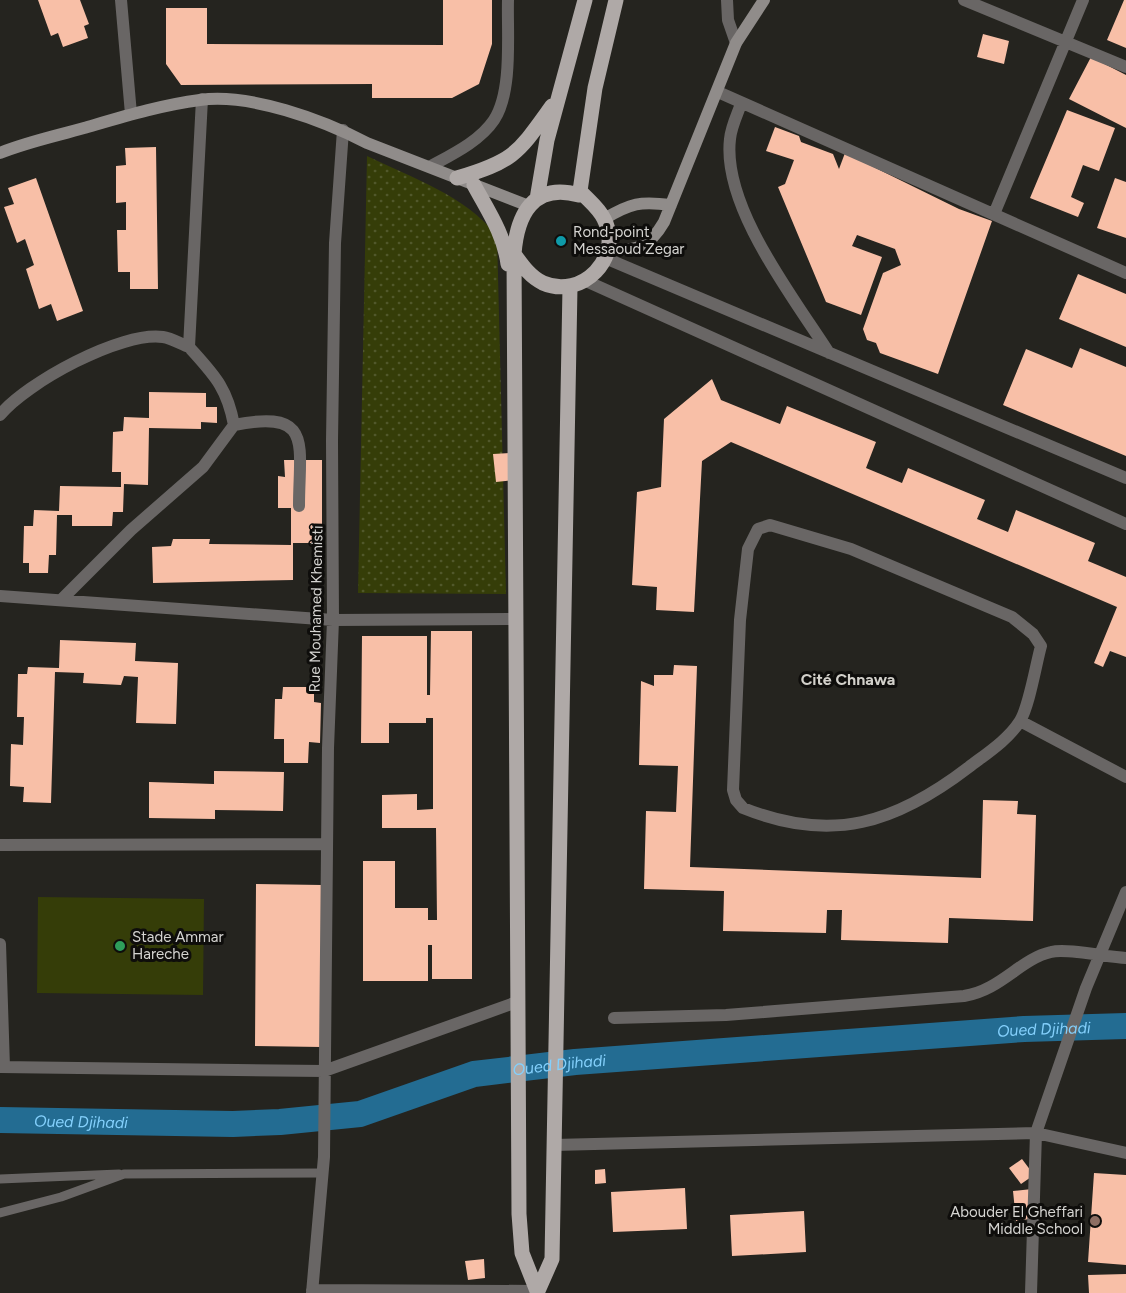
<svg xmlns="http://www.w3.org/2000/svg" width="1126" height="1293" font-family="Figtree,sans-serif">
<defs>
<pattern id="garden-dots" width="8" height="8" patternUnits="userSpaceOnUse" patternTransform="scale(1.5)"><rect width="8" height="8" fill="#353d08"/><path d="M2 2h.1M6 6h.1" fill="none" stroke="#51582b" stroke-width="1.8" stroke-linecap="round"/></pattern>
</defs>
<rect width="100%" height="100%" fill="#25241f"/>
<!-- green -->
<path fill="#353d08" d="M38 897 204 899 203 995 37 993Z"/>
<!-- garden -->
<path fill="url(#garden-dots)" d="M367 156C412 178 465 195 497 236L506 594 358 593Z"/>
<g fill="none" stroke-linecap="round" stroke-linejoin="round">
<!-- canal -->
<path stroke="#236c92" stroke-width="26" id="s1" d="M0 1120 233 1124 280 1122 360 1114 474 1074 575 1062 1024 1029 1126 1026"/>
</g>
<!-- building -->
<path fill="#f8bfa7" d="M38 0H80L89 24 84 26 88 38 63 47 58 33 51 36Z
M443 0H492V44L479 84 452 98H372V84L181 85 166 64V8H207V44L443 45Z
M1124 0H1126V48L1107 40Z
M983 34 1009 41 1004 64 977 57Z
M1091 57 1126 75V128L1069 99Z
M1067 110 1115 128 1099 171 1083 165 1071 197 1084 203 1078 217 1030 198Z
M775 127 799 136 801 142 833 154 839 169 845 153 959 209 992 221 938 374 880 353 876 343 867 340 863 329 883 273 901 265 895 249 857 235 852 246 882 257 861 315 826 302 778 187 785 184 794 160 766 151Z
M156 147 158 289H130V272H118L117 230H126V202L116 203V166L126 165 125 148Z
M36 178 83 311 57 321 51 304 39 309 26 269 34 265 25 239 17 243 4 207 14 204 8 188Z
M1115 178 1126 182V238L1097 228Z
M1078 274 1126 294V347L1059 319Z
M1080 348 1126 367V456L1003 405 1026 349 1072 368Z
M712 379 721 400 780 424 787 406 876 442 866 468 902 483 908 468 985 500 977 519 1008 532 1016 510 1095 543 1088 561 1126 577V657L1110 651 1103 667 1094 663 1117 607 731 442 702 461 694 612 656 610 657 587 632 585 637 492 661 487 664 419Z
M149 392 206 393V407H217V423L201 422V429L149 428 148 485 124 484 123 512H113L112 526H72V515H57L56 555H49L48 573H29V563H23L24 526H33L34 510 59 511 60 486 121 487V472H112L113 432 123 431 124 417 149 418Z
M511 453 514 480 496 482 493 454Z
M284 460H322V530H314V543H293V580L153 583 152 547 171 546 173 539H210L209 544 291 545V508H278V476L285 477Z
M431 631H472V979H432V945H428V981H363V861H395V908H428V920H437L436 828H382V795L417 794V810L433 809V718H426V723H389V743H361L362 636H427V695H430Z
M60 640 136 643 135 661 178 663 176 724 136 723 138 677 124 676 121 685 83 683 84 673 55 672 51 803 23 802 24 787 10 786 11 744 23 745 24 717H17L18 674H27L28 667 59 668Z
M674 665 697 666 690 867 981 878 983 800 1018 801 1017 814 1036 815 1033 921 949 918 948 943 841 940 842 910H827L826 933 723 931 724 891 644 889 646 811 676 812 678 766 639 765 641 681 654 686V675H673Z
M283 687H314V702L321 703 320 743 309 742 308 763H284V739H274L275 699H282Z
M214 771 284 772 283 811 215 810V819L149 818V782L214 784Z
M256 884 322 885 321 1047 255 1046Z
M1022 1159 1034 1175 1021 1184 1009 1168Z
M605 1169 606 1183 595 1184V1170Z
M1094 1173 1126 1175V1265L1088 1262Z
M685 1188 687 1229 613 1232 611 1192Z
M1032 1189 1036 1218 1016 1221 1013 1191Z
M804 1211 806 1252 732 1256 730 1215Z
M484 1259 485 1278 468 1280 465 1261Z
M1126 1274V1293H1089L1088 1275Z"/>
<g fill="none" stroke-linecap="round" stroke-linejoin="round">
<!-- lane -->
<path stroke="#696665" stroke-width="9" d="M0 1179 119 1174
M0 1213 61 1197 124 1174 322 1173"/>
<!-- street -->
<path stroke="#696665" stroke-width="12" d="M121 0 131 114
M727 0 728 20 736 43
M964 0 1126 67
M718 92 1126 273
M741 104C737 115 731 127 730 139 722 207 794 298 829 353
M431 166C453 154 480 141 494 120 513 91 507 33 508 0
M994 214 1083 0
M605 258 1126 478
M586 281 1126 524
M0 415C26 383 121 331 163 337 171 338 181 344 189 347L202 99
M234 425C314 409 299 444 299 506
M770 525 851 549 1012 617 1033 634 1041 646C1036 664 1029 707 1020 721 1008 740 986 754 969 767 896 823 832 844 743 808L736 800 733 790 740 620 748 549 758 529Z
M0 596 333 620 516 619
M62 599 131 530 203 467 234 425C227 387 214 375 189 347
M1020 721 1126 777
M0 845 327 844
M0 944 4 1067
M614 1018 726 1015 964 996C1001 990 1020 959 1051 952 1067 948 1107 957 1126 958
M0 1067 324 1071 517 1002
M554 1145 1036 1133 1126 1153
M312 1290 537 1291
M312 1293 324 1157 328 748 333 620 332 441 335 243 343 130
M1031 1293 1036 1133 1086 988 1126 892"/>
<!-- secondary -->
<path stroke="#908c8a" stroke-width="12" d="M0 153C27 142 56 136 84 128 122 117 161 105 200 100 250 93 323 120 367 143L529 206
M604 219C631 203 640 201 671 205
M608 251C637 250 649 248 664 222L736 43 764 0"/>
<!-- primary -->
<path stroke="#afa9a7" stroke-width="15" d="M457 178C515 161 518 153 552 106
M474 185C488 211 504 234 508 264
M580 191C588 200 599 208 604 219 624 257 582 300 543 283 530 277 522 265 514 254 517 215 533 182 579 195Z
M580 191 595 88 616 0
M537 199 547 140 585 0
M514 254 519 1214 522 1253 537 1291
M537 1293 552 1259 570 287"/>
</g>
<!-- markers -->
<circle fill="#0f9aa8" stroke="#0e0d0b" stroke-width="2" cx="561" cy="241" r="6"/>
<circle fill="#2e9e5b" stroke="#0e0d0b" stroke-width="2" cx="120" cy="946" r="6"/>
<circle fill="#8d6e63" stroke="#0e0d0b" stroke-width="2" cx="1095" cy="1221" r="6"/>
<g text-anchor="middle" stroke-width="6" stroke-linejoin="round" paint-order="stroke">
<!-- poi labels -->
<g font-size="15" fill="#d5d4d1" stroke="#0e0d0b" text-anchor="start">
<text x="573" y="237">Rond-point<tspan x="573" dy="17">Messaoud Zegar</tspan></text>
<text x="132" y="942">Stade Ammar<tspan x="132" dy="17">Hareche</tspan></text>
<text x="1083" y="1217" text-anchor="end">Abouder El Gheffari<tspan x="1083" dy="17">Middle School</tspan></text>
</g>
<!-- street labels -->
<g font-size="15" fill="#d5d4d1" stroke="#0e0d0b">
<text transform="translate(316 609) rotate(-89)" y="5">Rue Mouhamed Khemisti</text>
</g>
<!-- neighbourhood labels -->
<g font-size="16" font-weight="bold" fill="#d2d0ca" stroke="#0e0d0b">
<text x="848" y="685">Cité Chnawa</text>
</g>
<!-- water labels -->
<g font-size="16" font-style="italic" fill="#84d0fc" stroke="#0e0d0b">
<text dy="6" stroke="none"><textPath href="#s1" startOffset="1053">Oued Djihadi</textPath></text>
<text dy="6" stroke="none"><textPath href="#s1" startOffset="567">Oued Djihadi</textPath></text>
<text dy="6" stroke="none"><textPath href="#s1" startOffset="81">Oued Djihadi</textPath></text>
</g>
</g>
</svg>
